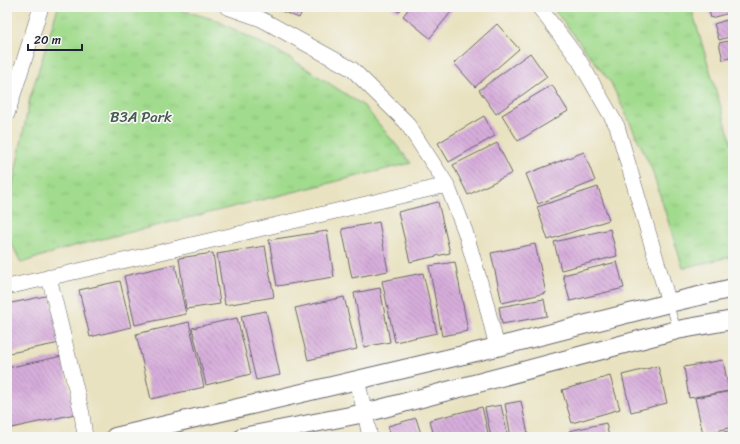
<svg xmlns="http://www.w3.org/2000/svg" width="740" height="444" font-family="Sriracha,sans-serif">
<defs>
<pattern id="park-tufts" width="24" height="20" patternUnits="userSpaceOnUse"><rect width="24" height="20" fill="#a1db8d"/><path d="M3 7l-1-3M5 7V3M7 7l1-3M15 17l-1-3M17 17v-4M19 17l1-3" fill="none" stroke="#8abc7b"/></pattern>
<pattern id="building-back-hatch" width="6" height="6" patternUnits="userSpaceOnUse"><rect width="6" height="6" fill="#d7addb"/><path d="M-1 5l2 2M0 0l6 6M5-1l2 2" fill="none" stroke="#ae8cb3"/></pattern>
</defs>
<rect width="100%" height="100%" fill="#f6f6f2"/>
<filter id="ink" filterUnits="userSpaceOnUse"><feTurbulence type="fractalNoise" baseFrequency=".025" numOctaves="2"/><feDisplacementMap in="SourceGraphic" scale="8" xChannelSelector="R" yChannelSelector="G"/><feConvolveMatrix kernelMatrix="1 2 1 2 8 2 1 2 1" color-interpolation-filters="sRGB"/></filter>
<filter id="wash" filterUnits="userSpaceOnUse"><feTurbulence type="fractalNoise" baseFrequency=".012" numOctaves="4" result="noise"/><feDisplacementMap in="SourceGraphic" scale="16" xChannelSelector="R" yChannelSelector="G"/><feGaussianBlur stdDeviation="0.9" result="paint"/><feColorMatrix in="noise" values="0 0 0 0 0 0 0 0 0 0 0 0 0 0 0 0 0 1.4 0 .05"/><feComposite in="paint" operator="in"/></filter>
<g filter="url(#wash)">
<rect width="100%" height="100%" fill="#e9e2c0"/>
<!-- park -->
<path fill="url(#park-tufts)" stroke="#627e64" d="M58 7H171L216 20 290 58 364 106 411 163 70 247 21 263 7 234V214L30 98Z
M552 7H691L733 148V256L683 268 651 167 611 83Z"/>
<g id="blocks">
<!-- building -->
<path fill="url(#building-back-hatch)" d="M281 7H304L299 18 279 10Z
M391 7H402L399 12Z
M410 7H455L430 38 403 16Z
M708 7H733V12L711 18Z
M733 18V36L719 40 714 24Z
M497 24 519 49 475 87 454 63Z
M733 40V57L723 60 719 43Z
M530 53 547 77 496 114 479 90Z
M552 85 568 111 518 141 502 115Z
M484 116 495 136 449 162 438 143Z
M497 143 512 173 468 195 453 165Z
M584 152 595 181 538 204 526 174Z
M598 187 609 220 548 240 537 207Z
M438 202 450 253 410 262 398 212Z
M379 222 388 271 352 278 342 229Z
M610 229 617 256 561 270 554 242Z
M327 231 334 277 277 286 269 240Z
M535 244 546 293 502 303 491 253Z
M265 246 274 297 225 305 217 254Z
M213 253 220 304 186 309 179 258Z
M455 262 468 331 442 336 429 266Z
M617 262 624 288 570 301 563 275Z
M175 264 186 314 135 325 124 276Z
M423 273 437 333 395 342 382 281Z
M120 281 131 327 90 337 79 290Z
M380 288 390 342 364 347 354 293Z
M50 295 60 343 10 353 7 340V304Z
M344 297 357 349 308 360 295 308Z
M544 299 547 316 502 324 499 307Z
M266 311 280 375 256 380 241 316Z
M237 318 251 374 206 385 192 328Z
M189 322 204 387 151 399 136 334Z
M62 356 75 414 7 429V368Z
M723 360 729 391 689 398 684 367Z
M658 366 667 403 631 412 622 375Z
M610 376 620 409 572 423 562 390Z
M731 391 733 399V427L703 434 695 398Z
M521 401 528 434 511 437 505 404Z
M501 405 508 437H491L485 408Z
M482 407 489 437H434L430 420Z
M416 418 422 437H391L388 426Z
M606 423 609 437H571L569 431Z
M733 430V437H704V436Z"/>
</g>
</g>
<g filter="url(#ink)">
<use href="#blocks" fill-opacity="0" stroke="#68656a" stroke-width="1"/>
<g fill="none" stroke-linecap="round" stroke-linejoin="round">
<!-- service casing -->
<g stroke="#68656a" stroke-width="8">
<path id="service" d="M669 303 677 329"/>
</g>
<!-- minor casing -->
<g stroke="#68656a" stroke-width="16">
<path id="minor" d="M227 7 261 19 352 69 406 122 447 185 465 231 485 299 497 347
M539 7 579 60 617 126 669 303
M7 114 41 7
M49 277 82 414 85 437
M7 287 127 260 447 185
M357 380 365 413 370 437"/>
</g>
<!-- tertiary casing -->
<g stroke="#68656a" stroke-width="20">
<path id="tertiary" d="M115 437 497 347 669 303 733 288
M243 437 365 413 677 330 733 320"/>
</g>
<!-- service -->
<use href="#service" stroke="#fff" stroke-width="7"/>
<!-- minor -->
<use href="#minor" stroke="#fff" stroke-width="15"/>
<!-- tertiary -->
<use href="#tertiary" stroke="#fff" stroke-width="18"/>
</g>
</g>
<g text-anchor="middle" stroke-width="3.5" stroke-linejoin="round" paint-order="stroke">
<!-- park labels -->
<g font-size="15" fill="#485a54" stroke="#f6f6f2">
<text x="141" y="122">B3A Park</text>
</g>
</g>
<!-- margin -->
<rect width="740" height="444" fill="none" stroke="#f6f6f2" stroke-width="24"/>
<!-- scale -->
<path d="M28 44v6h54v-6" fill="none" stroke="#22223b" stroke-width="2"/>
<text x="34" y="44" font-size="12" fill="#22223b" stroke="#f6f6f2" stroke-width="3" paint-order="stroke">20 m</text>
</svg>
